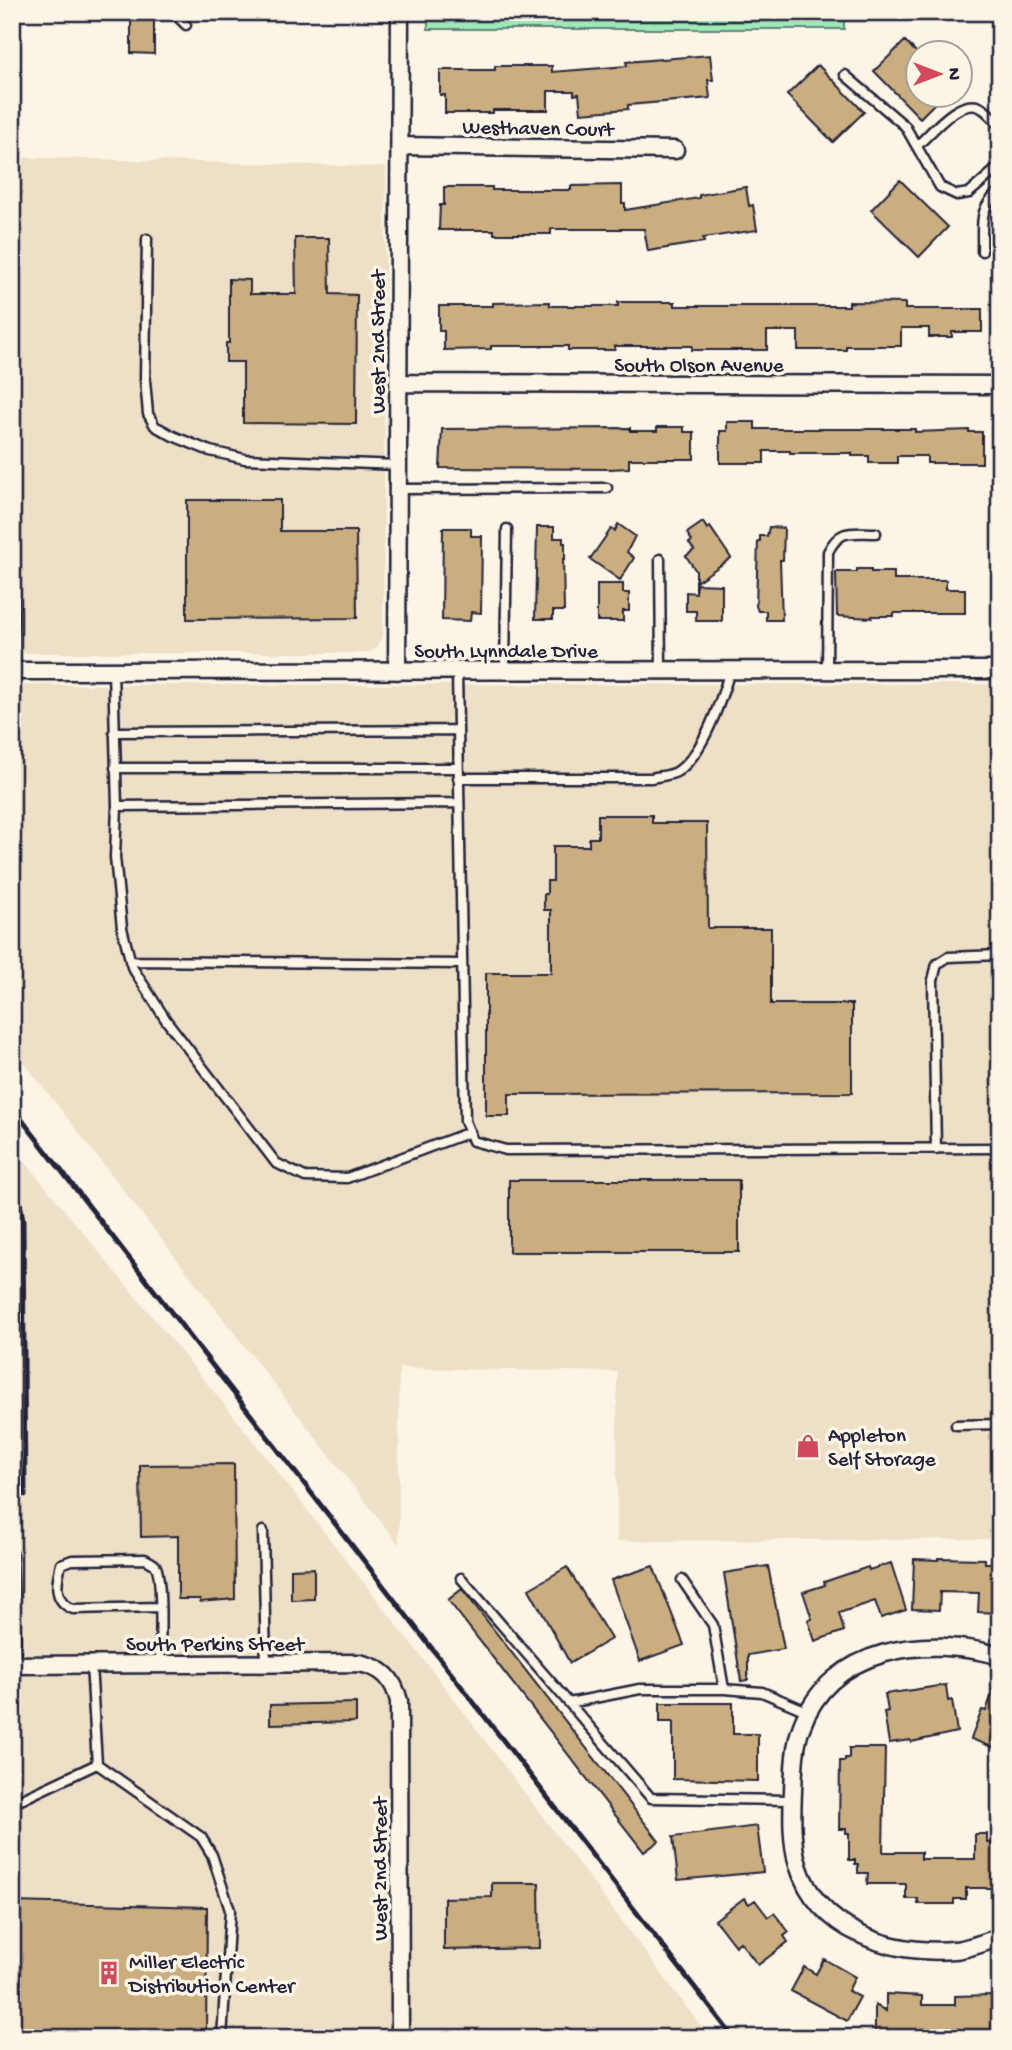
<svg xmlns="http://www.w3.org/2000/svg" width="1012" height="2050" font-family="'Gochi Hand',sans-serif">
<rect width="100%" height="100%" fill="#fcf5e5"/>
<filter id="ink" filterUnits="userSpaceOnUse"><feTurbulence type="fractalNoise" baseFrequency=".0143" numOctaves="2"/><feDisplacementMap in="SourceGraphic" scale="14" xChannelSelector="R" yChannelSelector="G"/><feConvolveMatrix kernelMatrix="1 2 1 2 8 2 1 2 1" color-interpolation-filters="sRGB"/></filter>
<g filter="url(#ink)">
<!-- built -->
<path fill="#ede0c6" d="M12 157 386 167 383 636 376 649 367 653H12Z
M1000 684V1539L617 1541V1372L399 1368V1545L12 1047V685Z
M12 1146 237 1420 428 1665 710 2038H12Z"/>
<!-- green -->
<path fill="#9fe8b7" stroke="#608579" stroke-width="2" d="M428 12H844V29H428Z"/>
<!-- building -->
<path fill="#caae7f" stroke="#22223b" stroke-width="2" d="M131 12 154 13V54L131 53Z
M905 41 918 54V94H944L920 118 874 71Z
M710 55 713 80H708L710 98 628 105V109L581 113 579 94 574 95V91H548V110H493V113H445V95H440V70H495V66H552V72L627 66 626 62Z
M818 65 864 112 833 142 787 95Z
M900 180 948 227 919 257 871 210Z
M622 185V203H625V210L699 198V195L746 187 749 206 753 205 757 230 703 238 704 242 648 251 644 229H551V234H494V230H439L440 205H444V187H492V190H571V186Z
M295 238H329L330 294 357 295 356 424 243 423V362H226V343H229V279L250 280V294H296Z
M550 302V306H618V302H675V306H849V302L905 303V309H982V332H952V337H929V328H901V346H846V350H798V331H767V350H692V346H615V350H568V346H491V349L444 350V331H439V306H493V303Z
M727 422H755V429H915V432L969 430V432H982V463H927V456H897V463H869V456H852V453H790V451H764V463H720V431H727Z
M657 427H684V432H694V459H629V468L609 469 440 468 442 429 630 428V431H657Z
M187 500H280V531H356L357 618 187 619Z
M703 522 707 529 710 527 731 558 696 582V571L686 556 694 550 689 543 692 541 687 533Z
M618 524 635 536 627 552 634 558 620 580 590 559 611 529 615 531Z
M537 527H554V538H563V543H565V559H563L564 611H553V619H535Z
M769 527 784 528 783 560H780L782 620H766V611H758L756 606 758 541H760V536H767Z
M443 528H471V536H482L481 613 471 612 470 621 442 620Z
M857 569H871V572H894V580H946V589H965V613H894V616H872V618L837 616 836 572H857Z
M597 584H623V593H629V611H623V621H597Z
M696 584 722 585V621H696V611H686V592L696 593Z
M598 815H652V823H707L708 928H771V1004H852V1093L509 1094V1116H486V973H551V910H544V894H547V881H553V846H589V838H598Z
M509 1180H739V1252H509Z
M234 1464 235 1599 200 1602V1599H178V1536L141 1537 140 1465Z
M938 1558 985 1559V1563H1000V1613L978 1612 979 1593 940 1592 939 1610 912 1609 914 1559 938 1560Z
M891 1563 906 1610 881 1618 875 1601 839 1613 844 1631 815 1641 808 1620 812 1619 803 1592 825 1585 824 1582 868 1567 869 1570Z
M653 1566 684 1645 640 1661 611 1580Z
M768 1566 784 1649 748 1655V1680L741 1681 724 1573Z
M567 1567 611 1639 570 1663 529 1589Z
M314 1568V1599L291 1600V1569Z
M462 1589 659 1841 644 1852 448 1600Z
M998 1677H1000V1750L971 1739 982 1710 986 1711Z
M946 1685 948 1701 952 1700 957 1732 911 1742 910 1740 889 1743 884 1712 888 1711 885 1694Z
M356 1703V1722L270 1724V1705Z
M660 1703H733V1734H758V1781L673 1779V1722H660Z
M849 1748H885L883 1852H921V1859H975V1834H987V1843H1000V1888H966V1899H954V1904H918V1899H906V1884H867L868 1873H858V1864H855V1860H849V1833H846V1829H839L840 1761H845V1758H849Z
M757 1826 763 1872 678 1880 673 1837Z
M492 1883H539L540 1948 444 1950V1898L492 1897Z
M744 1898 749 1904 755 1900 768 1917 774 1913 789 1932 784 1936 788 1942 758 1965 740 1942 735 1946 715 1920Z
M12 1902 207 1907 206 2038H12Z
M824 1959 855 1977 848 1991 860 1997 847 2021 791 1991 804 1967 816 1974Z
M886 1994 922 1996V2005H955V1996L991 1995V2005H1000V2038H875V2005L886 2011Z"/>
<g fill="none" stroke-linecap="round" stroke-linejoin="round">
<!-- lane casing -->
<g stroke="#22223b" stroke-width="13">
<path id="lane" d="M173 12 186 25
M845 75 905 126 940 187 957 195 969 193 1000 166
M918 145C932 132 962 94 983 109 989 113 995 120 1000 126
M147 239 145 380 148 414 155 426 173 436 210 451 245 459 398 465
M982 251C983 224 977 209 1000 191
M398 489 607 488
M12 532H14L13 671
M660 559 661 671
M113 671 117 806 115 857 122 928 132 967 166 1020 276 1163 305 1177 347 1178 470 1132
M457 671 465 1121 473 1141 506 1150 1000 1148
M505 671 507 529
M827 671 828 552C840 528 852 533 876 533
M114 732 458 730
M115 768H458
M458 778H651C659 776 671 776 678 771 704 753 721 700 730 671
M117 806 459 803
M130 961 461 964
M936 1149 933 980 937 964 948 957 1000 955
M956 1425 1000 1424
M263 1531 266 1663
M12 1553 16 1665
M461 1578 651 1798 793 1800
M682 1580 713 1625 724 1689
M159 1607 73 1609C53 1601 56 1583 61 1564L72 1560 145 1559C147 1560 154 1564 155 1565 163 1574 160 1648 160 1664
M91 1664 97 1764 201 1837 212 1855 230 1910 222 2038
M569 1703 640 1689H724L762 1692 809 1712
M12 1804 97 1764"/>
</g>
<!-- street casing -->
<g stroke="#22223b" stroke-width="21">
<path id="street" d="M400 146 675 150
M398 383 1000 385
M12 671 1000 670
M397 671 400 12
M1000 1656C927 1635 830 1646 801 1728 794 1748 794 1770 793 1791 792 1814 791 1842 798 1865 818 1931 891 1955 954 1950 969 1949 985 1942 1000 1937
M12 1665 359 1663C383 1668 393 1678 399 1701L400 2038"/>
</g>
<!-- lane -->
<use href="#lane" stroke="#fcf5e5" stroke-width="8"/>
<!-- street -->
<use href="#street" stroke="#fcf5e5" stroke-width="16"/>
<!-- rail -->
<path stroke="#22223b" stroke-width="5" d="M12 1107 734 2038
M12 1157 23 1220 25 1495"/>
</g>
</g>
<!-- icons -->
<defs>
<g id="shop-bare" transform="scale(1.89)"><path d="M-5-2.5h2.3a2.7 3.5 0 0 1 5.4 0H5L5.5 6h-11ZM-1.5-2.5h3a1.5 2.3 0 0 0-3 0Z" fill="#d1495b" stroke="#fcf5e5" stroke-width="2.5" paint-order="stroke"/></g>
<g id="building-bare" transform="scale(1.89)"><path d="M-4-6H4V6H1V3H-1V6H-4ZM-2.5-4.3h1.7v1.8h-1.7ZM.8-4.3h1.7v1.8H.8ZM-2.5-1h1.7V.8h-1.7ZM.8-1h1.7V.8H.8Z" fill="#d1495b" stroke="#fcf5e5" stroke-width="2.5" paint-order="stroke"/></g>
</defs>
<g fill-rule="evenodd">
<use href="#shop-bare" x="808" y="1446"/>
<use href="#building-bare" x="109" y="1973"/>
</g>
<g text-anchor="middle" stroke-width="7" stroke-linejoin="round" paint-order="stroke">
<!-- street labels -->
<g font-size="21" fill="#22223b" stroke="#fcf5e5">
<text transform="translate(538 127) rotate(1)" y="7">Westhaven Court</text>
<text transform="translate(377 342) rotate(-90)" y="7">West 2nd Street</text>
<text x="699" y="371">South Olson Avenue</text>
<text x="506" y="657">South Lynndale Drive</text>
<text x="215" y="1650">South Perkins Street</text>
<text transform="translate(379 1869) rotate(-90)" y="7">West 2nd Street</text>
</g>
<!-- poi labels -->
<g font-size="21" fill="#22223b" stroke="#fcf5e5" text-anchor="start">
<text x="828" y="1441">Appleton<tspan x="828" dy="24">Self Storage</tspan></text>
<text x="129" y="1968">Miller Electric<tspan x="129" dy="24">Distribution Center</tspan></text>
</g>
</g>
<!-- margin -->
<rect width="1012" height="2050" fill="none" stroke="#fcf5e5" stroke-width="42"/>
<rect x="21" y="21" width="970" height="2008" fill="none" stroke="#22223b" stroke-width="2.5" filter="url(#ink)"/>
<!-- north arrow -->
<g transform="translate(939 74) rotate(90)"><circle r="33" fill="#fcf5e5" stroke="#a5a1a1" stroke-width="2"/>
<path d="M0-5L12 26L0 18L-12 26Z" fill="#d1495b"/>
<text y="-10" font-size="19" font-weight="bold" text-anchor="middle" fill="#22223b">N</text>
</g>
</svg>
